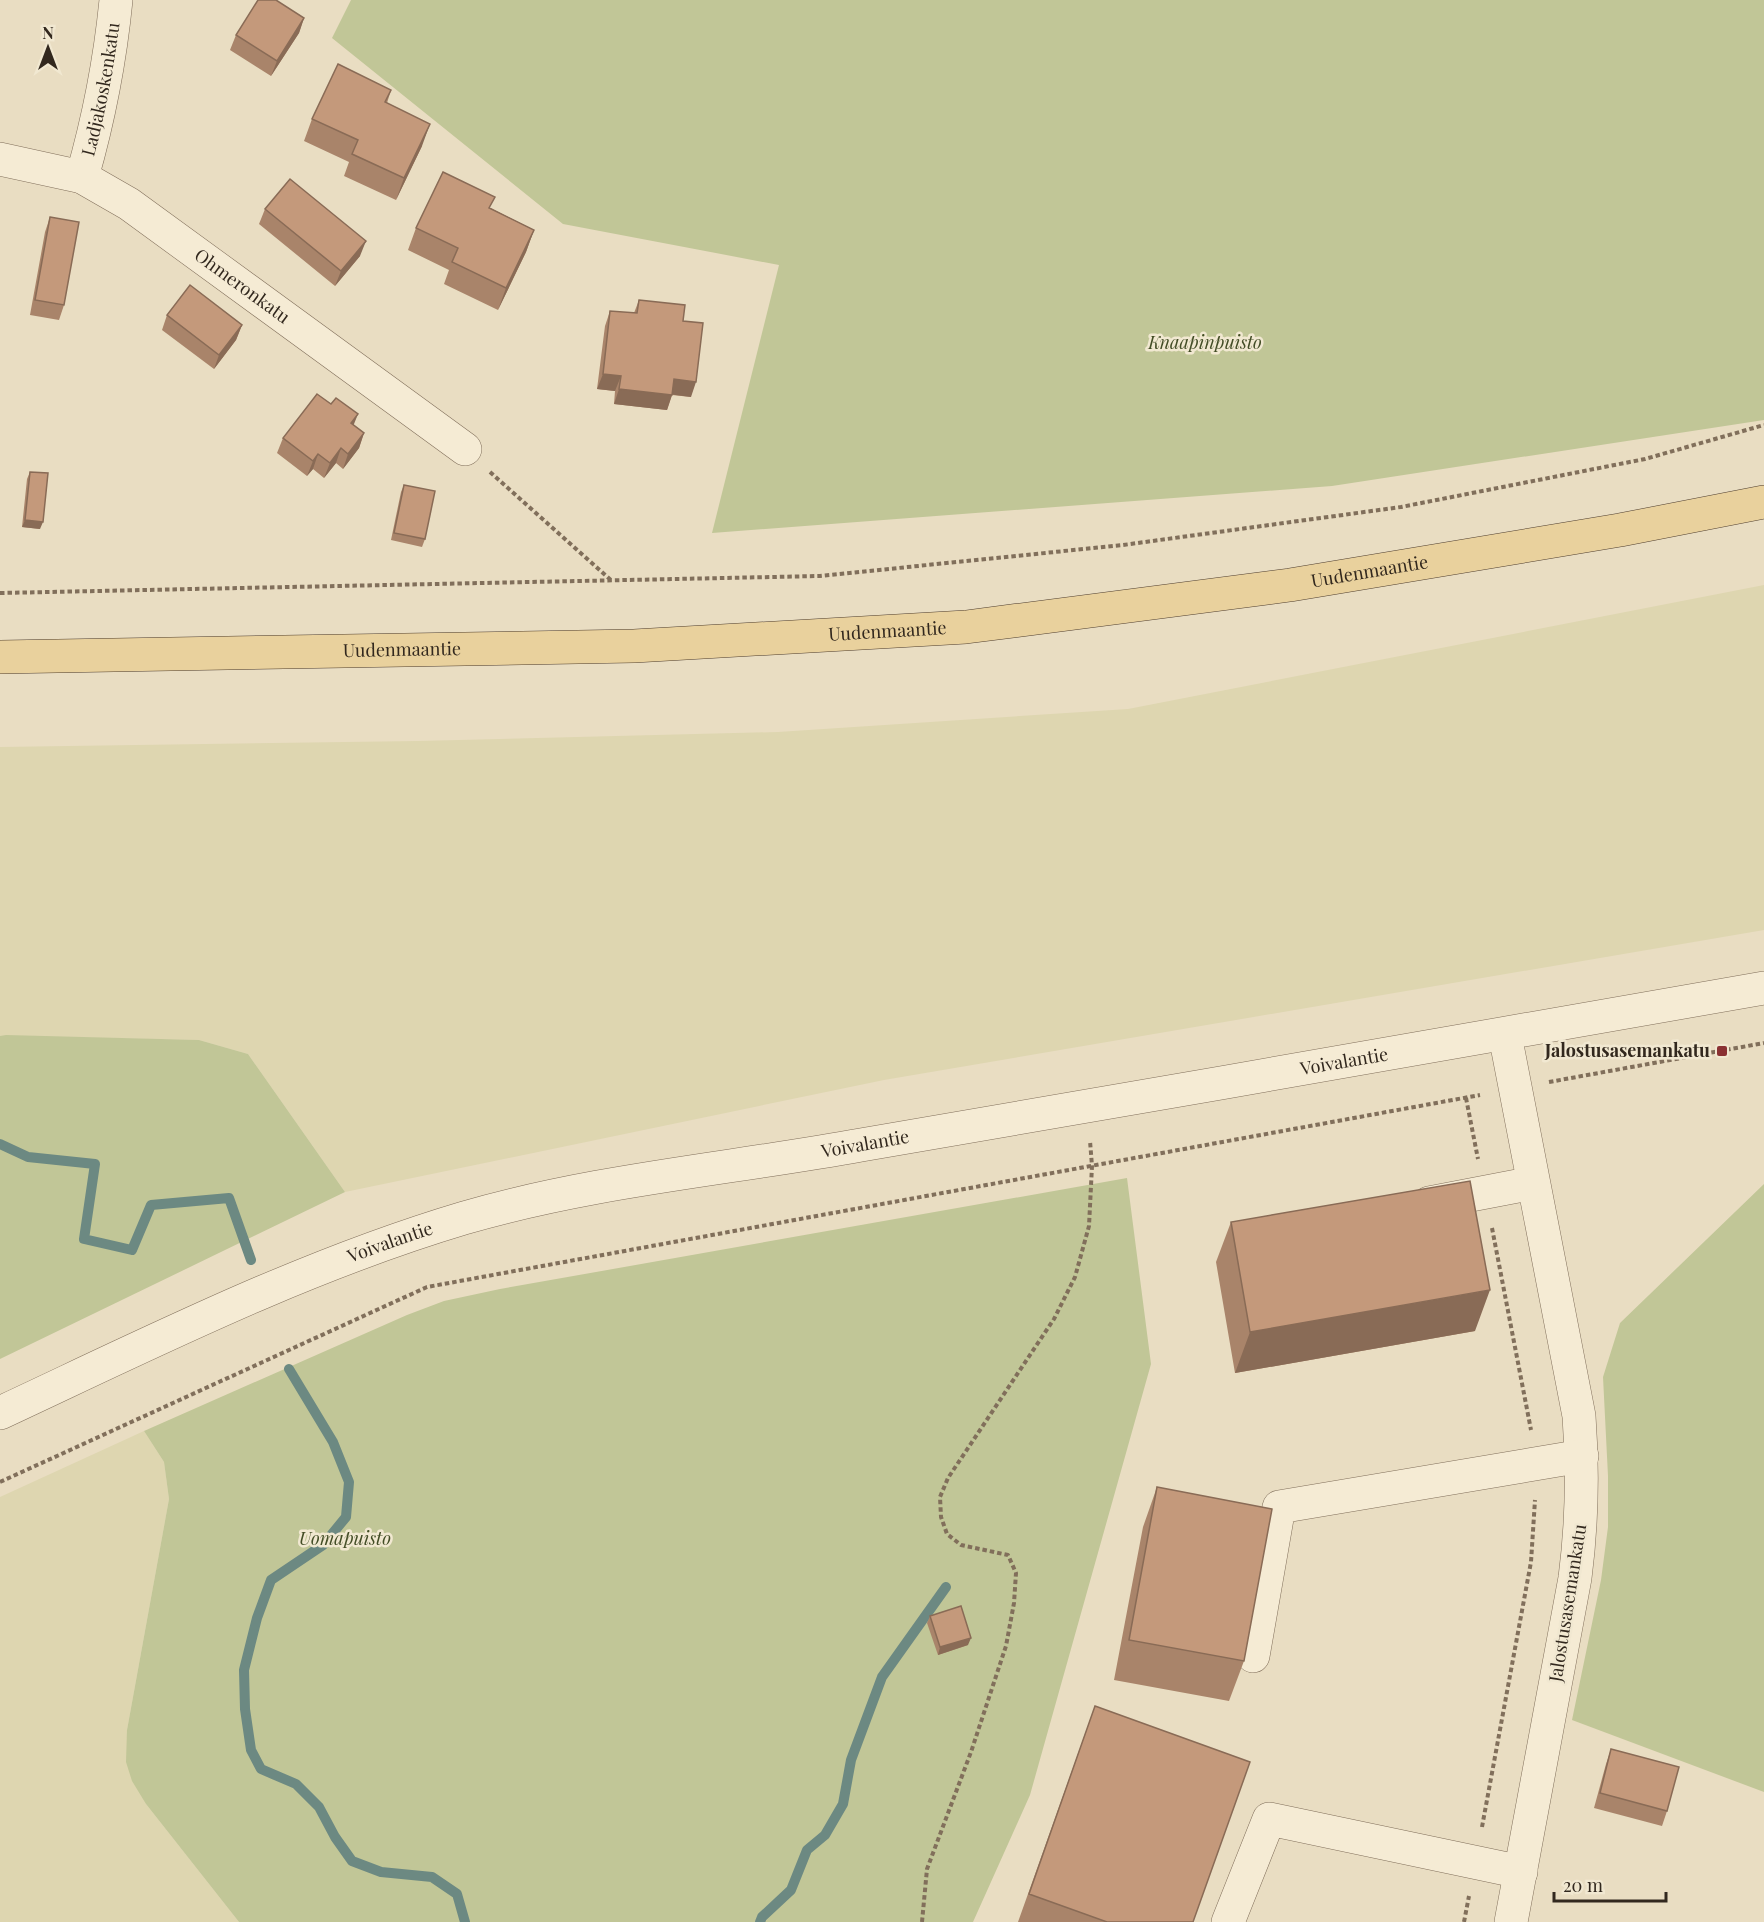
<svg xmlns="http://www.w3.org/2000/svg" width="1764" height="1922" font-family="'Playfair Display',serif">
<rect width="100%" height="100%" fill="#e9ddc2"/>
<!-- farmland -->
<path fill="#ded6b0" d="M1764 585V930L884 1080 345 1192 248 1054 199 1040 0 1036V747L418 741 778 732 1128 709Z
M144 1431 164 1462 169 1499 127 1730 146 1804 239 1922H0V1497Z"/>
<!-- green -->
<path fill="#c1c697" d="M351 0H1764V420L1332 486 712 533 779 265 563 224 332 38Z
M6 1035 199 1040 248 1054 345 1192 0 1359V1036Z
M1127 1178 1151 1364 1030 1795 973 1922H239L146 1804 132 1781 126 1762 127 1730 169 1499 164 1462 144 1431 407 1315 444 1301 500 1289Z
M1764 1184V1792L1572 1720 1601 1580 1608 1527V1476L1603 1377 1620 1323Z"/>
<g fill="none" stroke-linecap="round" stroke-linejoin="round">
<!-- stream -->
<path stroke="#6c8982" stroke-width="10" d="M0 1144 28 1157 95 1164 84 1239 132 1250 151 1205 229 1198 251 1260
M289 1369 333 1442 349 1482 346 1517 323 1545 271 1580 257 1618 244 1670 245 1709 251 1750 261 1769 296 1784 319 1807 335 1837 352 1861 381 1872 432 1877 457 1894 465 1922
M760 1922 762 1917 791 1890 807 1850 825 1835 843 1804 851 1760 882 1677 946 1587"/>
<!-- minor casing -->
<g stroke="#816f5b" stroke-width="34">
<g id="minor">
<path id="s1" d="M0 159 82 177 129 204 465 449"/>
<path id="s2" d="M82 177C99 118 110 61 116 0"/>
<path d="M1505 1035 1579 1416C1583 1470 1582 1524 1575 1578L1511 1922"/>
<path d="M1429 1203 1533 1183"/>
<path id="s3" d="M0 1413C152 1342 303 1266 464 1218 594 1180 729 1169 861 1145 1162 1092 1463 1043 1764 988"/>
<path d="M1253 1656 1279 1507 1582 1456"/>
<path d="M1228 1922 1269 1819 1521 1872"/>
</g>
</g>
<!-- major casing -->
<g stroke="#4f3e2f" stroke-width="34">
<g id="major">
<path id="s4" d="M0 657 634 646 966 627 1290 585 1620 530 1764 502"/>
</g>
</g>
<!-- path -->
<path stroke="#816f5b" stroke-width="4" stroke-dasharray="4.5 3" stroke-linecap="butt" d="M490 472 612 581
M0 593 820 576 1123 545 1401 507 1645 459 1764 425
M1549 1082 1764 1043
M1466 1098 1478 1159
M1492 1228 1531 1430
M0 1482 427 1287 1480 1095
M1482 1827 1531 1562 1535 1500
M922 1922 927 1869 971 1752 1006 1646 1014 1603 1016 1573 1008 1555 961 1545 947 1534 941 1517 940 1497 948 1478 1054 1319 1075 1277 1089 1226 1092 1166 1090 1141
M1464 1922 1469 1896"/>
<!-- minor -->
<use href="#minor" stroke="#f5ebd4" stroke-width="33"/>
<!-- major -->
<use href="#major" stroke="#e9d19d" stroke-width="33"/>
</g>
<!-- wall -->
<path fill="#a9846a" d="M304 18 299 33 271 76 230 50 236 35Z
M391 90 387 103 422 146 396 200 344 176 349 162 304 141 312 119Z
M491 208 534 230 526 252 498 310 444 284 449 270 408 250 416 228Z
M265 209 360 256 335 286 259 224Z
M50 217 64 305 59 320 30 315 45 232Z
M639 300 683 321 691 397 672 395 667 410 614 404 615 391 597 389 605 326 610 311 634 313Z
M167 315 242 325 236 340 214 369 162 330Z
M354 425 364 433 359 448 343 469 336 463 324 478 313 469 307 476 277 453 283 438Z
M30 472 40 529 22 527 27 479Z
M404 485 425 539 422 547 391 540 401 492Z
M1231 1222 1475 1331 1235 1373 1216 1262Z
M1157 1487 1244 1661 1229 1701 1114 1680 1143 1527Z
M930 1616 968 1645 938 1655 927 1623Z
M1095 1706 1193 1922H1018Z
M1611 1749 1667 1811 1662 1826 1594 1808 1606 1764Z"/>
<!-- shaded-wall -->
<path fill="#896b56" d="M304 18 299 33 271 76 277 61Z
M430 124 422 146 396 200 404 178Z
M534 230 526 252 498 310 506 288Z
M366 241 360 256 335 286 341 271Z
M242 325 236 340 214 369 219 355Z
M603 374 621 376 615 391 597 389Z
M674 379 696 382 691 397 668 394Z
M619 389 672 395 667 410 614 404Z
M358 414 352 429 351 423Z
M364 433 359 448 343 469 348 454Z
M341 448 336 463 324 478 330 463Z
M318 454 313 469 307 476 313 461Z
M25 520 43 522 40 529 22 527Z
M1490 1290 1475 1331 1235 1373 1250 1332Z
M971 1638 968 1645 938 1655 940 1647Z"/>
<!-- building -->
<path fill="#c4997b" stroke="#896b56" stroke-width="1.5" d="M258 0H276L304 18 277 61 236 35Z
M338 64 391 90 385 102 430 124 404 178 352 154 358 140 312 119Z
M443 172 495 197 489 208 534 230 506 288 452 262 458 248 416 228Z
M290 179 366 241 341 271 265 209Z
M50 217 79 222 64 305 35 300Z
M190 285 242 325 219 355 167 315Z
M639 300 685 305 683 321 703 323 696 382 674 379 672 395 619 389 621 376 603 374 610 311 637 313Z
M317 394 331 404 336 398 358 414 351 423 364 433 348 454 341 448 330 463 318 454 313 461 283 438Z
M30 472 48 473 43 522 25 520Z
M404 485 435 491 425 539 394 533Z
M1470 1181 1490 1290 1250 1332 1231 1222Z
M1157 1487 1272 1509 1244 1661 1129 1640Z
M961 1606 971 1638 940 1647 930 1616Z
M1095 1706 1250 1762 1193 1922H1107L1029 1894Z
M1611 1749 1679 1767 1667 1811 1600 1793Z"/>
<!-- markers -->
<rect fill="#8a3132" stroke="#f1e8d1" stroke-width="2" x="1716" y="1045" width="12" height="12" rx="3"/>
<g text-anchor="middle" stroke-width="5" stroke-linejoin="round" paint-order="stroke">
<!-- street labels -->
<g font-size="18" fill="#32281e" stroke="#f1e8d1">
<text dy="6" stroke="none"><textPath href="#s2" startOffset="90">Ladjakoskenkatu</textPath></text>
<text dy="6" stroke="none"><textPath href="#s1" startOffset="278">Ohmeronkatu</textPath></text>
<text dy="6" stroke="none"><textPath href="#s4" startOffset="1374">Uudenmaantie</textPath></text>
<text dy="6" stroke="none"><textPath href="#s4" startOffset="888">Uudenmaantie</textPath></text>
<text dy="6" stroke="none"><textPath href="#s4" startOffset="402">Uudenmaantie</textPath></text>
<text dy="6" stroke="none"><textPath href="#s3" startOffset="1398">Voivalantie</textPath></text>
<text dy="6" stroke="none"><textPath href="#s3" startOffset="912">Voivalantie</textPath></text>
<text dy="6" stroke="none"><textPath href="#s3" startOffset="426">Voivalantie</textPath></text>
<text transform="translate(1568 1603) rotate(-81)" y="6">Jalostusasemankatu</text>
</g>
<!-- park labels -->
<g font-size="18" font-style="italic" fill="#434d26" stroke="#f1e8d1">
<text x="1205" y="349">Knaapinpuisto</text>
<text x="345" y="1545">Uomapuisto</text>
</g>
<!-- poi labels -->
<g font-size="18" font-weight="bold" fill="#32281e" stroke="#f1e8d1" text-anchor="end">
<text x="1710" y="1057">Jalostusasemankatu</text>
</g>
</g>
<!-- north arrow -->
<g transform="translate(48 48)" stroke="#f1e8d1" stroke-width="4.5" paint-order="stroke">
<path d="M0-4.5L10 22L0 15L-10 22Z" fill="#32281e"/>
<text y="-9" font-size="16" font-weight="bold" text-anchor="middle" fill="#32281e">N</text>
</g>
<!-- scale -->
<path d="M1554 1892v9h112v-9" fill="none" stroke="#32281e" stroke-width="3"/>
<text x="1563" y="1892" font-size="18" fill="#32281e" stroke="#f1e8d1" stroke-width="4.5" paint-order="stroke">20 m</text>
</svg>
